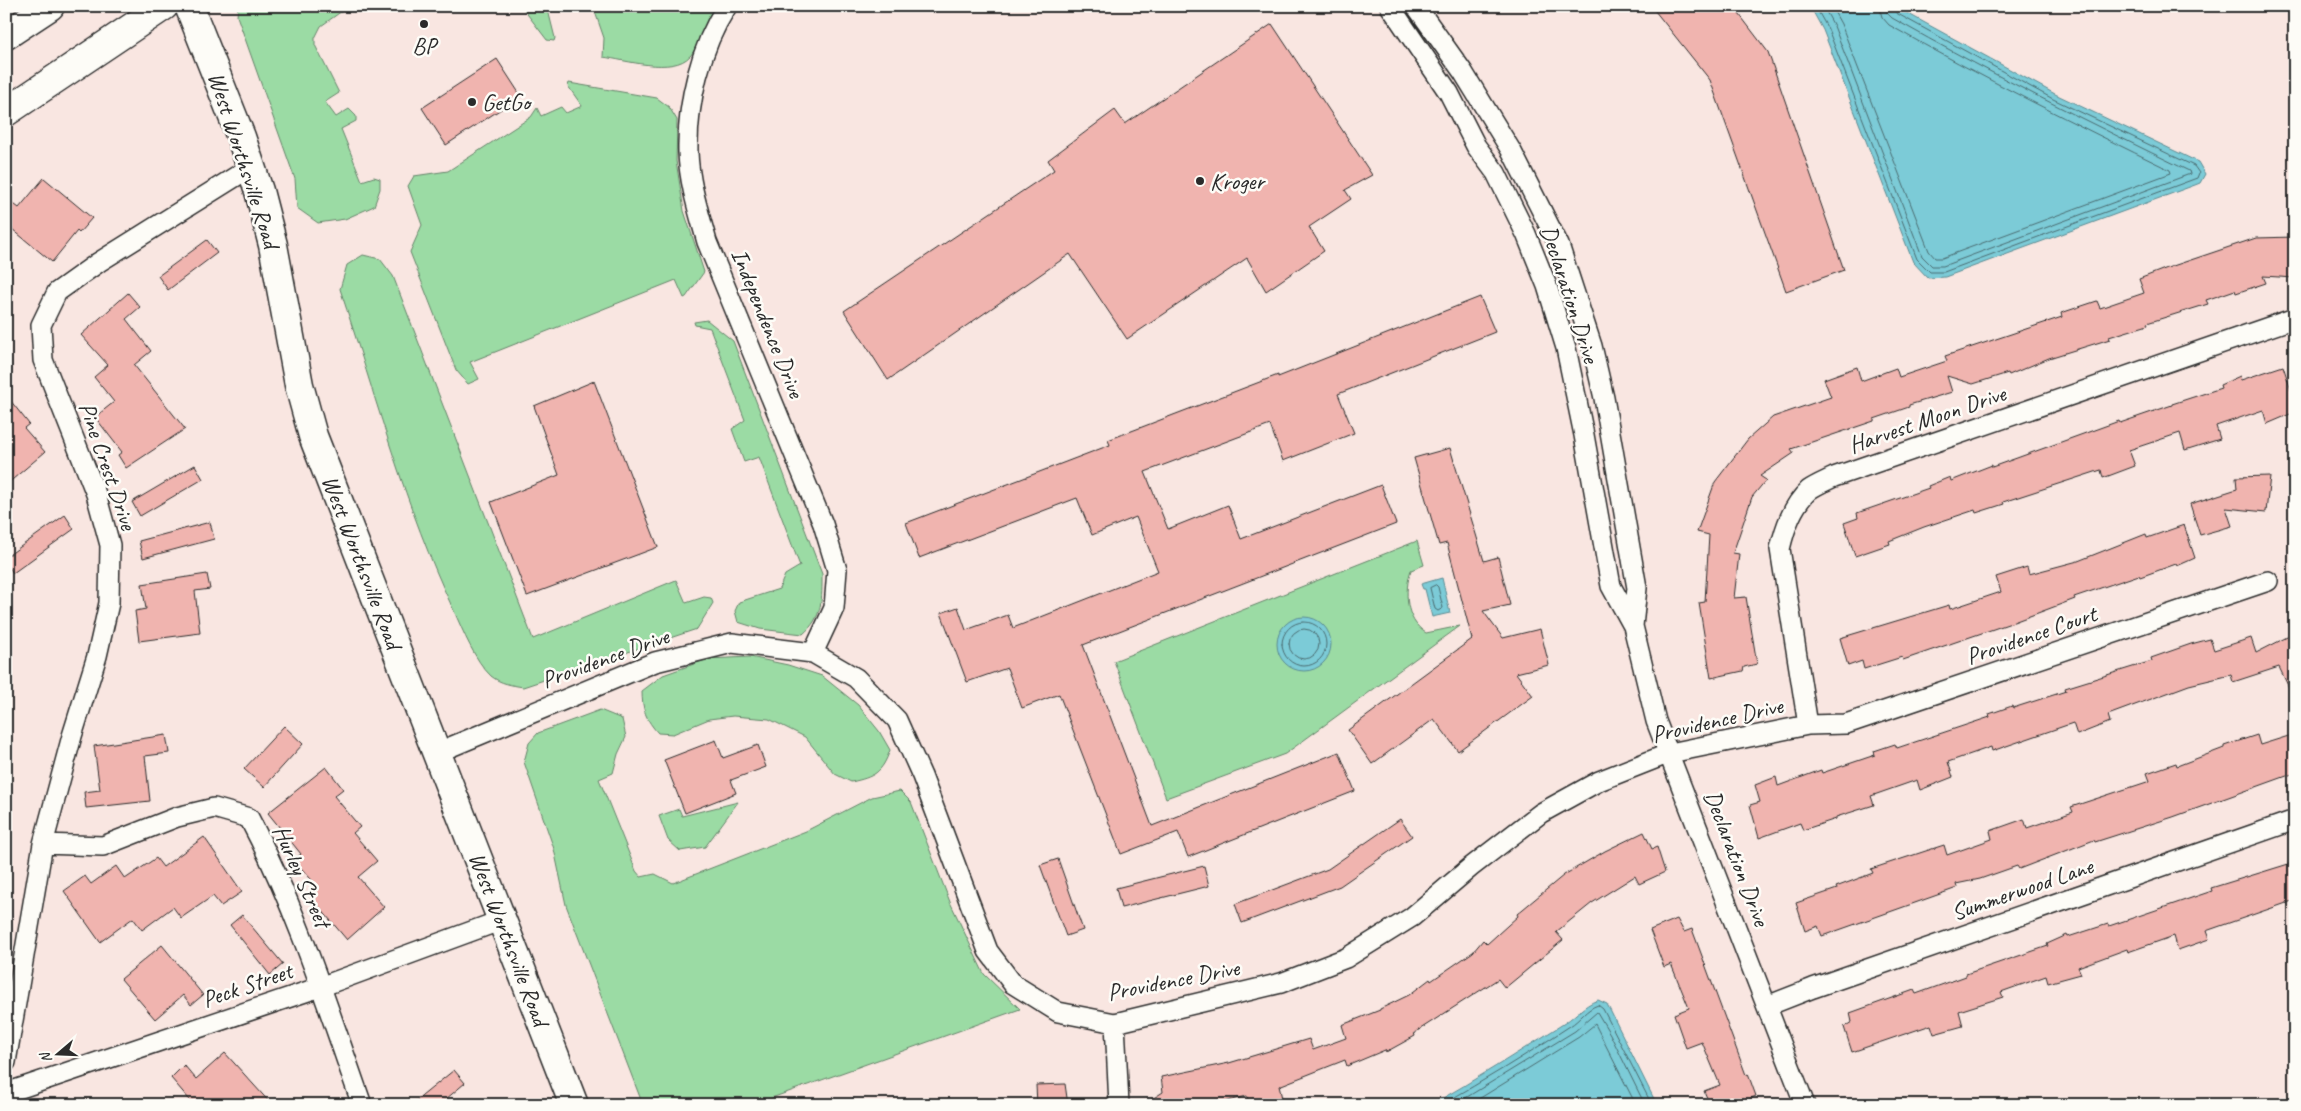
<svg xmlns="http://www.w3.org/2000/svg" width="2301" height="1111" font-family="Caveat,sans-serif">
<rect width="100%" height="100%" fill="#f9e6e1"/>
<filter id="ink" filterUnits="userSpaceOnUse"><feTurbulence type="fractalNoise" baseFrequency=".02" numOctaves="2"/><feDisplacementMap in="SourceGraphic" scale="10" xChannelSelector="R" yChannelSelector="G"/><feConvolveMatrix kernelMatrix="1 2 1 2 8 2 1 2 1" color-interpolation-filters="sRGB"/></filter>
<g filter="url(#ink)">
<!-- green -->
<path fill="#9bdba4" stroke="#638368" d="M238 6H349L321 26 315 38V45L339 93 325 102 336 117 349 109 356 116V121L341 129 362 181 374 177 380 179V189L374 206 345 219 318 223 297 208 295 179 237 16Z
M521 6H547L555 38 554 41 547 40Z
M593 6H714C708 18 698 48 690 56 673 75 625 60 603 57L604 38Z
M569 83 657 98 669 107 677 120 676 161 684 211 704 272 686 297 684 298 676 280 470 362 479 379 468 384 456 370 410 252 422 225 408 186 414 176 448 171 531 117 537 108 541 116 561 107 566 113 582 106 568 86Z
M363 255 380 259 393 276 533 639 676 580 686 603 704 597 711 598 713 603 697 629 523 687C512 685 501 684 491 676 475 661 463 631 454 611 405 508 376 397 340 289L347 265Z
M707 320 733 341 822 574C822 599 823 617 803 634L760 629 738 622 735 611 739 602 779 589 785 575 800 566 759 457 744 462 732 429 745 420 710 328 695 325 694 322Z
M1417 541 1424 565 1411 570C1404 591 1405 620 1426 633L1460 626 1285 754 1166 798 1114 661Z
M750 657 788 665 822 676 858 705 879 731 890 750C882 773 874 777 851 782L835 774 805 737 769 719 733 716 709 719 673 734 658 733C646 720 642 709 642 691L663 675 708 659Z
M600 710 622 719 626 737 618 754 613 773 599 779 636 871 641 877 655 874 673 883 806 831 872 797 900 791 911 802 950 902 984 974 1020 1009 752 1105H643L566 905 554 849 524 762 529 743 538 733Z
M738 802 705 847 680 851 668 840 659 816 679 809 682 816Z"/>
<!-- water -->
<path fill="#7bcbd7" stroke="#5b8b92" d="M1810 6H1894L2055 94 2198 162 2205 174 2200 183 2195 185 1945 277 1928 278 1913 262 1823 30Z
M1442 578 1450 613 1432 617 1425 589H1423L1421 584Z
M1277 644a27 27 0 1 1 54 0a27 27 0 1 1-54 0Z
M1598 1000 1607 1004 1657 1105H1431C1475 1080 1517 1053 1560 1026 1574 1018 1583 1005 1598 1000Z"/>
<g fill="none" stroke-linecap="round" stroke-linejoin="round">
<!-- shore -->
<path stroke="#4b6b70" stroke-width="1" d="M1815 6 1828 29 1917 259 1930 272H1944L2197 178 2199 173 2194 166 2053 99 1896 13 1893 6
M1823 6 1834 26 1922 256 1932 266H1943L2190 174 2189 171C2088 122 1989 73 1892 18L1887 13 1886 6
M1831 6 1841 24 1929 251 1935 258H1942L2171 173 2170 170C2075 124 1981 77 1889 25L1882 17 1879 6
M1436 585 1438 587 1443 608 1438 611 1435 609 1430 588Z
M1282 644a22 22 0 1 1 44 0a22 22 0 1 1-44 0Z
M1289 644a15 15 0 1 1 30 0a15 15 0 1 1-30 0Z
M1441 1105C1485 1080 1528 1054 1570 1026 1580 1020 1586 1009 1598 1005L1603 1009 1652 1105
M1454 1105 1575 1031 1597 1012 1610 1034 1645 1105
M1469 1105 1579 1037 1595 1024 1636 1105"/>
</g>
<!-- building -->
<path fill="#f0b4af" stroke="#2b2b2b" d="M1651 6H1733L1768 52 1844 270 1786 291 1710 80Z
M1272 24 1372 175 1345 190 1351 199 1309 227 1324 251 1266 291 1247 258 1127 339 1070 254 888 380 844 311 1054 170 1048 160 1115 110 1125 124Z
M497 59 521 96 446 145 422 108Z
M44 178 92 218 79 233 77 231 52 262 6 224V198L19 208Z
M2295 237V278L2263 276 2266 283 2236 293 2235 290 2206 300 2208 304 2147 323 2148 325 2109 337 2110 339 2049 358 2009 375 2008 373 1973 384 1947 376 1952 392 1909 405V407L1874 419V421L1791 449 1794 453 1760 476 1766 480 1752 497 1733 553 1739 554 1734 598 1746 597 1757 664 1744 667 1743 671 1711 678 1699 603 1705 602 1709 535 1697 532 1715 482 1748 439 1773 417 1831 397 1824 379 1857 367 1861 381 1896 368 1899 377 1947 361 1945 356 2062 317 2061 313 2097 301 2100 308 2144 293 2139 279 2170 267 2256 238Z
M207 240 217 253 168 290 158 276Z
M128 293 140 307 126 319 151 351 134 365 185 429 126 468 118 455 122 452 95 417 114 402 94 377 108 365 81 335Z
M1480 297 1495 332 1338 394 1354 433 1283 461 1270 425 1145 472 1168 529 1228 505 1241 539 1381 485 1396 524 1083 645 1152 826 1339 752 1355 791 1188 857 1178 832 1121 854 1059 694 1022 708 1007 668 967 682 941 613 958 607 966 630 1008 615 1013 628 1158 571 1136 517 1092 535 1077 498 919 558 906 523 1110 445 1108 440 1278 375V377Z
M2283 366 2295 402V412L2267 424 2263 410 2216 426 2220 439 2185 450 2180 433 2129 450 2135 466 2103 478 2101 470 2003 502 2004 504 1976 513 1975 510 1924 527 1889 541 1890 544 1855 556 1844 523 1858 518 1857 513 1929 488 1928 486 1950 477 1951 481 1992 465V467L2119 421 2120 423 2172 405V404L2221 388 2220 385 2240 376 2241 380Z
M594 381 658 547 527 596 491 502 559 475 534 406Z
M6 395 29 424 24 428 45 452 6 485Z
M1450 448 1484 561 1498 557 1510 605 1483 611 1503 638 1540 629 1549 665 1516 673 1533 696 1458 751 1434 719 1372 764 1348 730 1472 639 1447 543 1439 545 1414 458Z
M195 465 203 479 140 516 132 502Z
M2270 476 2266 512 2226 508 2232 526 2200 535 2190 504 2237 489 2236 477Z
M65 515 74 529 13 573 6 563V557Z
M210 522 214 539 143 558 139 541Z
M2184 525 2195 558 2177 566 2176 564 2140 577 2139 575 2074 597 2075 599 2011 623 1903 660 1902 657 1864 669 1862 661 1848 666 1840 638 1949 605 1950 609 2001 592 1996 577 2027 567 2029 574 2078 561 2146 534 2147 538Z
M207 574 210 589 195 591 200 633 139 641 135 611 146 609 142 584Z
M2295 633V700L2279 667 2233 682 2231 675 2189 685 2108 715 2110 722 2077 735 2073 723 1992 751 1991 747 1948 762 1953 777 1920 790 1917 780 1871 796 1874 805 1836 817V819L1803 830 1800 823 1759 838 1750 805 1760 802 1755 785 1776 777 1778 786 1821 770 1822 773 1875 755 1874 751 1895 744 1897 748 1990 717 1989 714 2012 706 2013 708 2066 691 2065 688 2152 661 2151 658 2191 644 2210 639 2214 650 2251 638 2256 653Z
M284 726 303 744 264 787 244 769Z
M2295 734V773L2173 817 2095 842 2094 840 2019 869 2017 866 1980 879 1956 884 1957 888 1822 936 1818 926 1805 931 1796 903 1837 889 1836 887 1873 873 1871 869 1944 845 1947 855 1992 839 1990 831 2024 819 2027 828 2073 812 2071 807 2150 781 2147 773 2176 763 2177 766 2224 748V746L2257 735 2260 745Z
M166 735 169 753 145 756 150 801 86 808 84 792 100 790 94 746Z
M716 740 723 758 758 745 766 767 731 780 736 793 685 813 664 760Z
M326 767 343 789 334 796 360 827 353 833 377 861 358 877 384 907 347 940 309 895 318 887 294 860 301 854 268 813Z
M1400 819 1412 836 1340 886 1242 923 1235 904 1328 869Z
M1644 832 1652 849 1657 847 1665 872 1639 884 1635 876 1592 903 1556 932 1563 940 1505 988 1498 979 1414 1033 1415 1036 1386 1052 1385 1050 1347 1066 1345 1060 1279 1086 1282 1098 1253 1105H1250L1247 1096 1212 1105H1143L1163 1092 1161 1077 1229 1063 1309 1039 1313 1050 1346 1038 1342 1025 1380 1010V1009L1409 995 1430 979 1431 981 1473 952 1483 940 1487 944 1518 916 1517 914 1564 875 1605 851Z
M204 837 242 892 221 906 213 896 181 918 173 907 142 930 133 918 100 942 64 891 85 876 91 884 116 866 125 879 156 858 163 867Z
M1058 859 1083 930 1066 936 1040 865Z
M2295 862V900L2206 931 2209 939 2178 950 2174 936 2128 952 2127 949 2078 967 2081 974 2048 983 2046 976 2001 992 2003 997 1959 1011 1963 1026 1934 1034 1931 1025 1852 1052 1844 1027 1852 1022 1850 1013 1914 990 1916 994 1966 976V974L2048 946 2047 944 2067 935 2068 937 2108 924 2109 926 2212 891 2211 888Z
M1204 866 1209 886 1121 908 1116 888Z
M242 915 283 964 270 975 230 925Z
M1677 919 1684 932 1692 929 1746 1075 1748 1074 1756 1096 1735 1105H1710L1704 1091 1720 1085 1702 1042 1686 1048 1674 1014 1689 1008 1671 964 1664 967 1650 930Z
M162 945 203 995 191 1005 183 995 155 1019 121 979Z
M225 1053 272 1105H194L171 1078 184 1065 196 1079Z
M454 1070 465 1083 439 1105H411Z
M1065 1084 1068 1105H1037L1036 1085Z"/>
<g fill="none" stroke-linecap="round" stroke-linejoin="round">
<!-- street casing -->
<g stroke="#2b2b2b" stroke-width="22">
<path id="street" d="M727 6C700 48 687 103 688 152 689 183 699 213 707 242L823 524 837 570 834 608 813 653
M1390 6 1449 93 1476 146 1496 173 1526 234 1547 286 1566 348 1584 435 1611 586 1633 626 1656 721 1805 1105
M1416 6 1463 72 1512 152 1559 245 1592 346 1604 398 1637 588 1633 626
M1808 725 1780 549C1785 528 1792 506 1809 490 1816 485 1826 481 1834 477L2295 318
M436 753 655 662 732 643 813 653 856 678 897 720 922 776 988 951 1013 984 1058 1012 1115 1023 1281 983 1346 958 1412 917 1471 867 1541 813 1599 781 1670 753 1808 725 1846 724 2268 581
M43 844 103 846 177 817 214 808 249 818C297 909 328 1008 362 1105
M1767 1006 1813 988 2295 820
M1115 1023 1119 1105
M6 1062 43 844 72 736 97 656 109 603 110 545 96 494 43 360 41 325 57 292 99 262 251 167
M6 1093 320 987 502 920"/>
</g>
<!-- secondary casing -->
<g stroke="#2b2b2b" stroke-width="31">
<path id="secondary" d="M189 6 241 137 259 191 273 245 299 385 313 436 574 1105"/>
</g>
<!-- primary casing -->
<g stroke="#2b2b2b" stroke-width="31">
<path id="primary" d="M6 35 50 6
M6 112 164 6"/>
</g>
<!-- street -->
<use href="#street" stroke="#fdfcf7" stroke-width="19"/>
<!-- secondary -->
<use href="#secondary" stroke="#fdfcf7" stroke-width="28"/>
<!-- primary -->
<use href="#primary" stroke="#fdfcf7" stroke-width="28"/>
</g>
</g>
<!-- markers -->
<g fill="#2b2b2b" stroke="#fdfcf7" stroke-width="2">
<circle cx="424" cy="24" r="5"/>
<circle cx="472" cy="102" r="5"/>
<circle cx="1200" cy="181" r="5"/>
</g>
<g text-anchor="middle" stroke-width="5" stroke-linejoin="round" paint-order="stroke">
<!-- poi labels -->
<g font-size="24" fill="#2b2b2b" stroke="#fdfcf7" text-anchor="start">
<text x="424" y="54" text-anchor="middle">BP</text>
<text x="482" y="110">GetGo</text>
<text x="1210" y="189">Kroger</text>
</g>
<!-- street labels -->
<g font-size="24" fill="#2b2b2b" stroke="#fdfcf7">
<text transform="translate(244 160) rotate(72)" y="8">West Worthsville Road</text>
<text transform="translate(1570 294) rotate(72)" y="8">Declaration Drive</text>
<text transform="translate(768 323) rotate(68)" y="8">Independence Drive</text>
<text transform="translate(1927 419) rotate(-19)" y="8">Harvest Moon Drive</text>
<text transform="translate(108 466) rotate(71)" y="8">Pine Crest Drive</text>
<text transform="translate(362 562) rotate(69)" y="8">West Worthsville Road</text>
<text transform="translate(2031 635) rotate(-19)" y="8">Providence Court</text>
<text transform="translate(605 658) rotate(-20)" y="8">Providence Drive</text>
<text transform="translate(1717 720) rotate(-13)" y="8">Providence Drive</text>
<text transform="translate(1737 858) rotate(69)" y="8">Declaration Drive</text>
<text transform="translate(302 876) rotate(66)" y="8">Hurley Street</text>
<text transform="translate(2022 889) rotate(-19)" y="8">Summerwood Lane</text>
<text transform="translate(509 939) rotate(69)" y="8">West Worthsville Road</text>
<text transform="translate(1173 980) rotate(-11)" y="8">Providence Drive</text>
<text transform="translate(247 985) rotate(-19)" y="8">Peck Street</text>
</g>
</g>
<!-- margin -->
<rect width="2301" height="1111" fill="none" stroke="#fdfcf7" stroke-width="25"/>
<rect x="12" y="12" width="2276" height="1086" fill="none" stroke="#2b2b2b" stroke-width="2" filter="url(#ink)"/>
<!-- north arrow -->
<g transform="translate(58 1054) rotate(251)" stroke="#fdfcf7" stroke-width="4" paint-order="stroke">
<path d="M0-4L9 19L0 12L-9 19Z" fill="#2b2b2b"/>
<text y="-8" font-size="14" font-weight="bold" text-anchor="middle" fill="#2b2b2b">N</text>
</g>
</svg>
